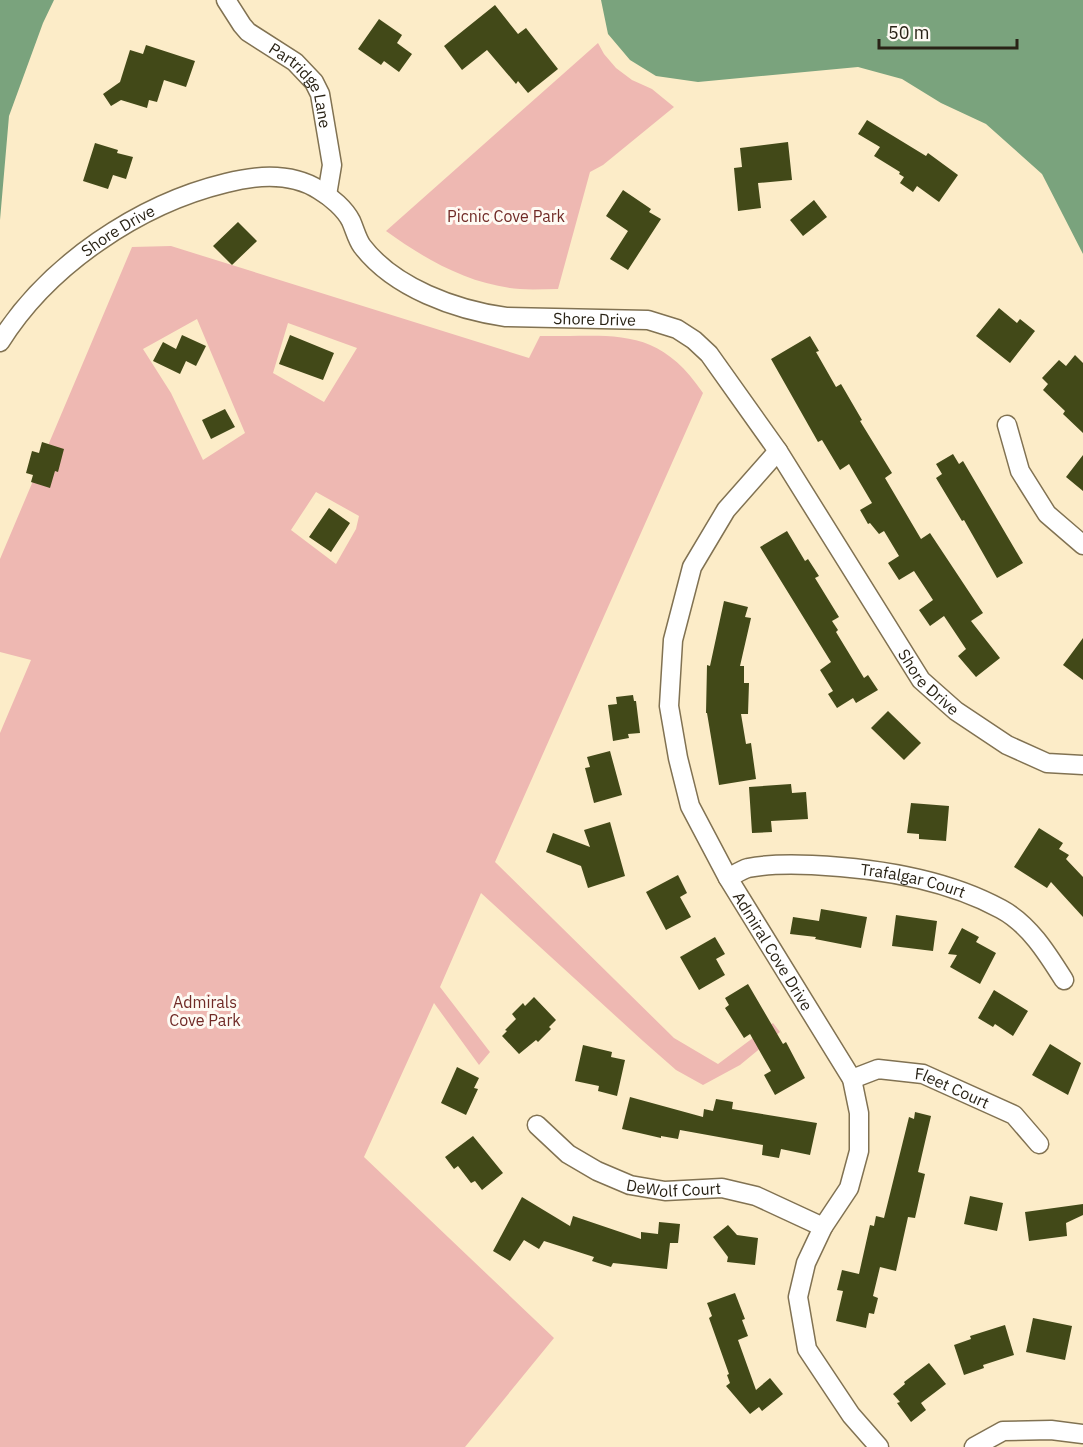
<svg xmlns="http://www.w3.org/2000/svg" width="1083" height="1447" font-family="'IBM Plex Sans',sans-serif">
<rect width="100%" height="100%" fill="#fcecc8"/>
<!-- green -->
<path fill="#eeb8b2" fill-rule="evenodd" d="M598 43 604 54 616 68 632 80 652 89 674 107 603 165 590 172 558 289C545 289 533 290 520 289 470 285 426 260 386 231Z
M171 246 529 358 540 336C612 337 657 324 703 393L495 862 674 1038 718 1064 773 1023 780 1032 740 1065 703 1085 676 1070 643 1041 481 893 440 987 490 1052 479 1065 434 1003 364 1157 554 1338 465 1447H0V733L31 660 0 652V559L132 247ZM197 319 245 433 203 460 171 393 143 349ZM288 323 357 348 324 402 273 373ZM316 492 359 516 356 529 336 564 291 530Z"/>
<!-- water -->
<path fill="#7aa37d" d="M0 0H54L43 23 9 116 0 220Z
M601 0H1083V254L1042 174 986 124 941 103 902 79 858 67 698 82 656 76 630 60 608 34Z"/>
<!-- building -->
<path fill="#424918" d="M495 5 518 34 526 28 558 69 528 93 518 81 516 84 487 50 462 70 444 46Z
M379 19 402 35 397 43 412 54 399 72 384 61 381 65 358 49Z
M146 45 195 61 186 87 164 80 157 102 149 100 147 108 121 100 111 106 103 94 120 82 130 50 143 54Z
M867 120 926 156 928 153 958 175 939 202 917 186 913 192 900 183 904 177 899 174 900 172 874 156 880 147 858 134Z
M788 142 792 180 758 183 761 208 738 211 734 168 742 167 740 148Z
M95 143 118 150 117 153 133 157 126 179 113 175 108 189 83 181Z
M623 190 651 209 649 212 661 219 628 270 610 259 628 231 606 216Z
M814 200 827 217 803 236 790 220Z
M238 222 257 241 232 265 213 246Z
M999 308 1017 323 1020 319 1035 331 1010 363 976 336Z
M182 335 206 346 196 366 186 361 180 374 153 361 163 342 176 349Z
M290 335 334 353 323 380 279 364Z
M810 336 819 351 816 352 836 387 841 384 862 420 860 421 892 473 885 478 921 539 930 533 983 613 971 621 1000 658 976 677 958 656 966 649 944 616 930 626 919 610 933 600 914 571 899 580 888 563 899 556 884 531 879 534 870 523 868 524 860 510 872 503 849 464 840 470 822 440 818 442 771 359Z
M1075 355 1083 363V433L1063 414 1065 411 1043 390 1048 384 1042 378 1059 360 1066 366Z
M225 409 235 427 211 439 202 420Z
M42 442 64 449 58 472 55 471 50 488 31 482 33 475 26 473 32 451 39 453Z
M953 454 959 464 963 461 1023 563 997 578 964 520 962 521 936 478 942 474 936 464Z
M1083 455V491L1066 477Z
M329 508 350 523 331 552 309 537Z
M787 531 805 561 808 559 819 576 815 578 839 617 832 621 838 630 836 632 864 678 868 675 878 690 856 703 853 698 837 708 828 694 833 691 820 670 831 662 760 547Z
M724 601 748 607 745 617 751 618 740 666H744V683H749L748 714H741L746 744 751 743 756 779 719 785 707 713H706L707 665 710 666Z
M1083 638V680L1063 665Z
M633 695 634 701H636L640 733 628 734 629 738 613 741 608 705 617 704 616 697Z
M888 711 921 743 904 760 871 728Z
M610 751 622 795 594 803 585 768 590 767 587 757Z
M791 784 792 793 806 792 808 819 771 821 772 832 752 833 749 787Z
M911 803 949 806 946 841 919 839V834L907 833Z
M610 822 625 876 588 888 581 866 546 852 553 833 590 847 584 830Z
M1039 828 1063 843 1059 849 1069 855 1066 859 1083 877V917L1051 882 1047 888 1014 867Z
M678 875 687 893 680 897 691 917 666 930 646 892Z
M821 909 867 917 861 948 815 939 816 937 790 934 793 917 819 921Z
M896 915 937 921 933 951 892 946Z
M962 928 979 937 976 942 996 953 980 984 950 967 957 955 948 954Z
M715 937 725 954 716 959 725 975 699 990 680 957Z
M748 984 783 1044 786 1042 805 1078 775 1095 764 1075 771 1071 750 1034 744 1038 725 1008 729 1005 725 998Z
M994 990 1028 1011 1013 1036 995 1024 993 1027 978 1018Z
M534 997 556 1020 549 1027 551 1029 538 1042 536 1040 519 1054 502 1036 507 1031 505 1030 516 1019 512 1014 523 1003 525 1006Z
M1050 1044 1081 1063 1068 1095 1032 1075Z
M583 1045 612 1052 611 1057 625 1060 617 1096 598 1091 599 1086 575 1081Z
M457 1067 479 1078 474 1088 478 1089 466 1115 441 1103Z
M630 1097 703 1117 704 1109 713 1111 716 1099 733 1102 732 1109 817 1123 810 1155 781 1149 779 1158 762 1155 763 1145 680 1130 678 1139 661 1136V1138L622 1129Z
M915 1112 931 1116 918 1172 925 1174 915 1218 908 1217 896 1271 880 1267 873 1296 878 1298 874 1314 869 1313 866 1328 836 1321 843 1291 837 1290 842 1270 859 1274 870 1225 874 1226 876 1216 884 1218 909 1117 914 1119Z
M473 1136 503 1173 482 1190 475 1181 471 1183 458 1166 454 1169 445 1157Z
M970 1196 1003 1203 997 1231 964 1224Z
M522 1197 570 1226 573 1216 641 1239V1232L658 1234 659 1222 680 1224 678 1243H670L667 1269 613 1263 611 1267 592 1261 594 1257 544 1241 539 1249 524 1240 510 1261 493 1251Z
M1083 1204V1215L1066 1223 1067 1236 1029 1241 1025 1212Z
M728 1225 737 1235 758 1238 755 1265 727 1262 728 1257 713 1237Z
M735 1293 745 1319 742 1320 748 1336 738 1340 756 1390 770 1378 783 1394 762 1411 759 1407 750 1414 726 1386 730 1383 727 1375 729 1374 709 1318 712 1316 707 1303Z
M1033 1318 1072 1326 1065 1360 1026 1352Z
M1005 1325 1014 1355 983 1365 984 1368 964 1375 954 1345 971 1339 970 1336Z
M929 1363 946 1384 921 1403 926 1410 911 1422 897 1403 900 1402 893 1394 905 1384 904 1382Z"/>
<g fill="none" stroke-linecap="round" stroke-linejoin="round">
<!-- minor casing -->
<g stroke="#817252" stroke-width="21">
<g id="minor">
<path id="s1" d="M226 0 242 25 248 32 295 62 314 82 320 94 332 165 327 195"/>
<path id="s2" d="M0 342C48 265 139 204 226 183 257 175 291 172 319 190 331 197 345 209 351 221 355 230 357 239 362 246 394 288 456 310 506 317L648 320 677 329 694 340 709 354 778 451 921 680 956 711 1007 745 1047 763 1083 765"/>
<path d="M1007 425 1020 471 1047 514 1083 545"/>
<path id="s3" d="M778 451 726 510 692 567 673 640 669 706 678 758 690 806 728 878 852 1079 859 1113V1151L849 1188 823 1227 806 1263 798 1297 807 1349 851 1415 879 1447"/>
<path id="s4" d="M728 878C734 875 741 870 748 868 768 864 791 864 812 865 875 868 944 878 1001 909 1029 924 1047 953 1064 980"/>
<path id="s5" d="M852 1079 878 1069 923 1074 1014 1115 1039 1144"/>
<path id="s6" d="M537 1125 568 1154 597 1171 630 1185 665 1191 722 1188 756 1196 823 1227"/>
<path d="M974 1447 1003 1431 1051 1430 1083 1434"/>
</g>
</g>
<!-- minor -->
<use href="#minor" stroke="#fff" stroke-width="18"/>
</g>
<g text-anchor="middle" stroke-width="6" stroke-linejoin="round" paint-order="stroke">
<!-- street labels -->
<g font-size="16" fill="#292316" stroke="#fefaf3">
<text dy="6" stroke="none"><textPath href="#s1" startOffset="118">Partridge Lane</textPath></text>
<text dy="6" stroke="none"><textPath href="#s2" startOffset="164">Shore Drive</textPath></text>
<text dy="6" stroke="none"><textPath href="#s2" startOffset="704">Shore Drive</textPath></text>
<text dy="6" stroke="none"><textPath href="#s2" startOffset="1224">Shore Drive</textPath></text>
<text dy="6" stroke="none"><textPath href="#s4" startOffset="189">Trafalgar Court</textPath></text>
<text dy="6" stroke="none"><textPath href="#s3" startOffset="556">Admiral Cove Drive</textPath></text>
<text dy="6" stroke="none"><textPath href="#s5" startOffset="105">Fleet Court</textPath></text>
<text dy="6" stroke="none"><textPath href="#s6" startOffset="156">DeWolf Court</textPath></text>
</g>
<!-- park labels -->
<g font-size="16" fill="#702a26" stroke="#fefaf3">
<text x="506" y="222">Picnic Cove Park</text>
<text x="205" y="1008">Admirals<tspan x="205" dy="18">Cove Park</tspan></text>
</g>
</g>
<!-- scale -->
<path d="M879 39v9h138v-9" fill="none" stroke="#292316" stroke-width="3"/>
<text x="888" y="39" font-size="18" fill="#292316" stroke="#fefaf3" stroke-width="4.5" paint-order="stroke">50 m</text>
</svg>
